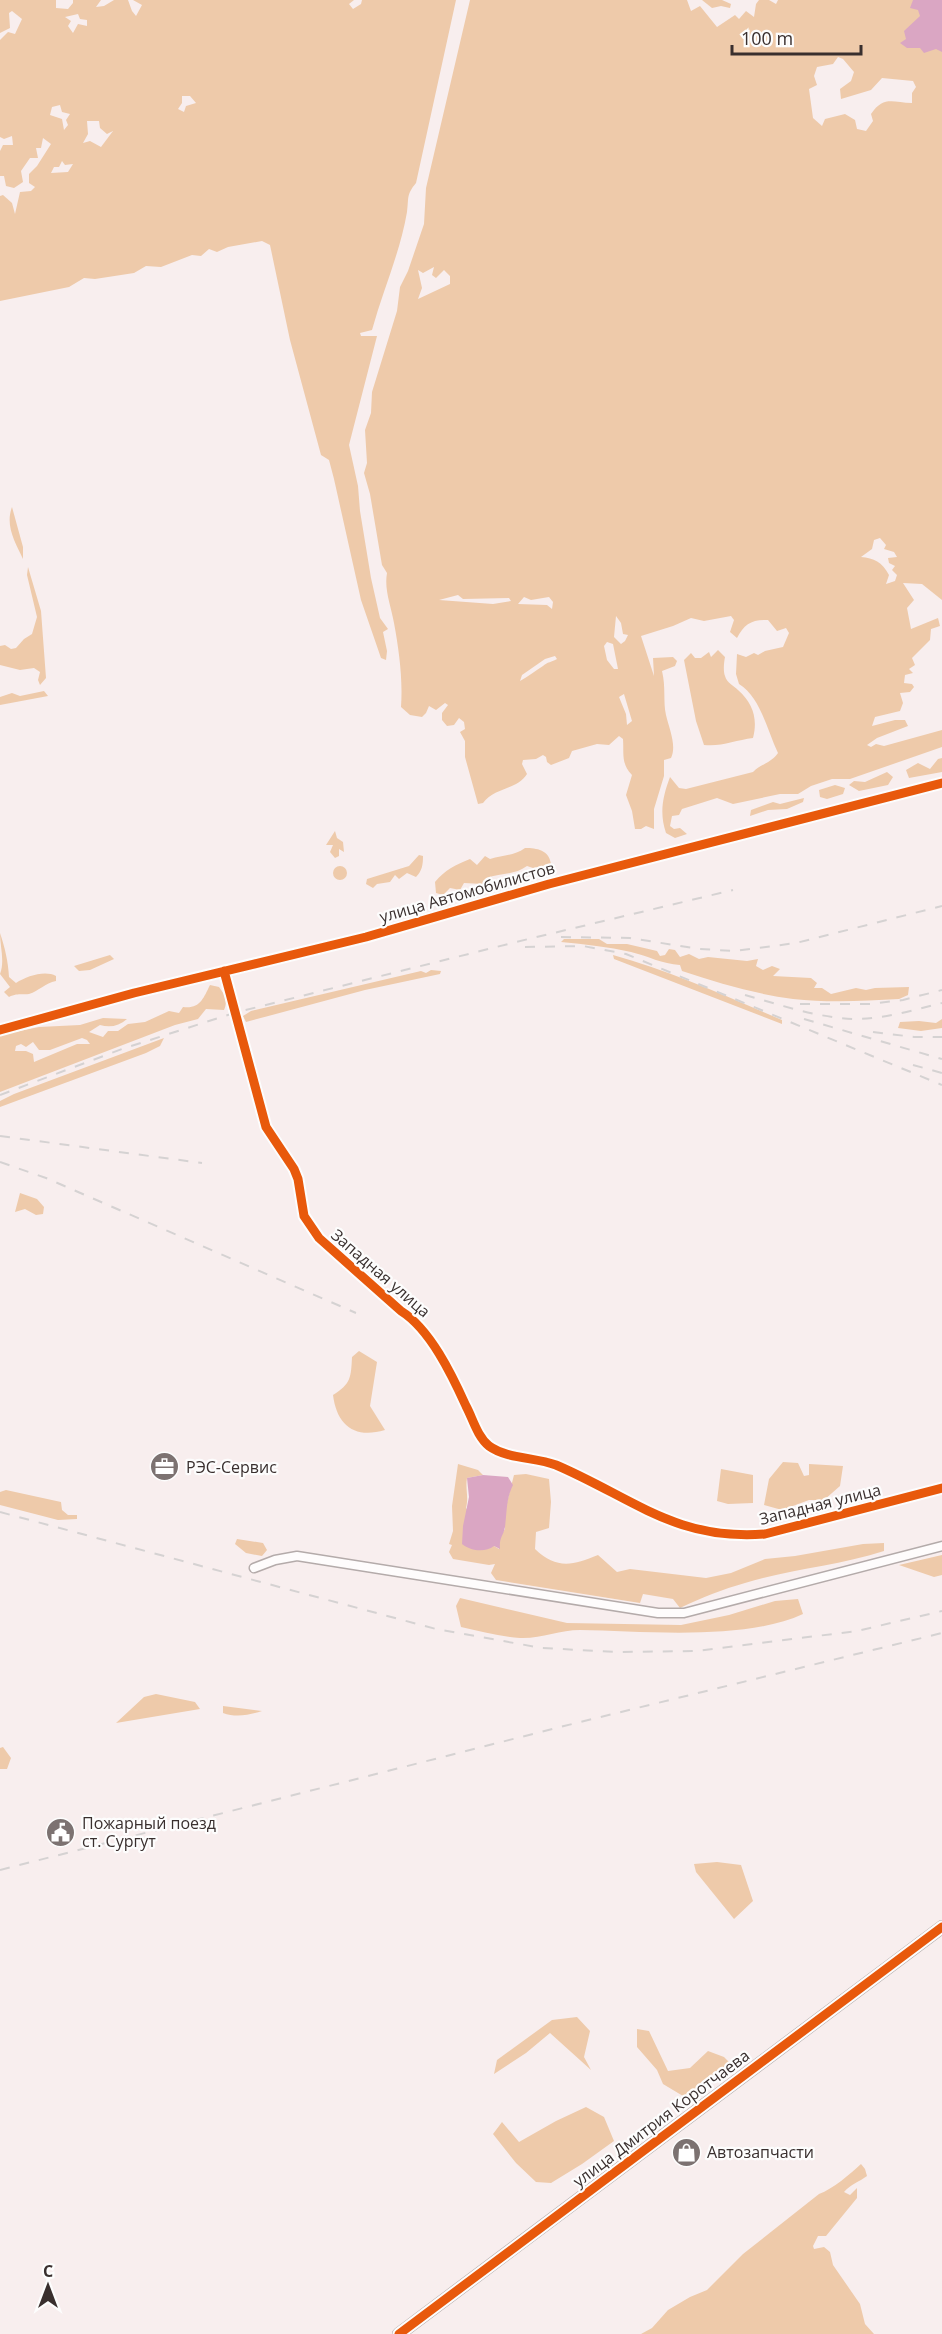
<svg xmlns="http://www.w3.org/2000/svg" width="942" height="2334" viewBox="0 0 942 2334" font-family="'Open Sans',sans-serif">
<rect width="100%" height="100%" fill="#f8eeee"/>
<path fill="#eecaaa" fill-rule="evenodd" d="M0,0H56V8L68,9L73,3V0H101L96,7L104,6L114,0H128L132,11L136,16L142,5L133,0H354L349,4L353,9L361,4L362,0H456L416,183C406,195 409,198 407,212C400,253 383,290 372,330L360,333L361,336H377L349,445L358,486L360,511L371,578L380,618L388,629L383,632L387,651L386,660L381,658L361,600L334,479L329,460L321,455L290,340L270,245L262,241L228,247L217,252L209,249L201,256L192,255L161,267L146,266L134,273L95,279L84,278L69,287L0,301V196L3,195L12,203L15,214L20,192L31,191L35,187L29,183V174L37,166L51,144L43,138L41,148H36L38,158H30L21,171L23,182L14,188L6,186L4,176H0V151L3,145H13L12,136L4,139L0,137V40L8,32L15,34L22,19L12,11L9,13L10,28L0,33ZM78,14L80,19L87,20V26L78,24L73,33L68,26L71,21L65,17ZM182,96H190L196,103L186,106L184,112L178,109L182,103ZM60,105L62,112L70,114L66,120L68,125L64,130L62,119L50,115L52,107ZM87,121H99L100,128L107,134L113,131L101,147L90,141L83,143L88,134ZM62,161L65,165L73,164L68,172L51,173L54,167H59Z
M470,0H687L691,11L700,6L717,27L735,15L739,19L746,11L754,17L756,4L759,0H769L776,4L778,0H942V600L922,584L903,583L914,600L907,608L911,629L938,618L940,626L931,629L930,640L912,658L915,665L909,669L913,673L905,675L904,683L912,684L914,687L910,692L900,693L903,703L900,711L875,717L872,726L895,720H905L908,726L877,738L867,745L871,747L876,744L884,746L942,730V747L850,779H832L811,786L798,794H780L733,804L717,798L682,809L679,815L672,816L670,826L674,829L680,828L687,834L675,838L666,833C659,812 663,796 670,777L679,788L686,789L753,772C761,764 771,763 778,753C767,730 761,698 739,684L736,674L737,654L746,657L754,653L758,655L765,651L783,647L789,633L786,628L777,631L768,620C752,619 744,624 737,638L730,632L734,620L731,616L704,621L691,618L673,626L641,636L654,676L653,658L673,657L677,661L675,666L662,671C666,687 663,702 666,715C669,728 677,746 671,758L664,760V776L654,809V829L646,826L641,829H635L632,811L626,795L632,775C621,764 624,754 623,739L619,736L609,745L597,744L572,751L569,758L551,765L547,762L546,757L543,755L536,759L523,760L522,764L527,774C517,790 495,787 483,803L478,804L465,757V741L460,732L465,729L464,722L459,718L454,725L447,726L442,720V713L448,705L445,703L436,710L429,706L426,713L422,717L410,715L401,707C403,679 399,650 394,623C391,606 384,590 387,573L382,565L370,494L364,473L367,463L365,430L371,413L372,392L397,311L400,287L408,271L424,224L426,188ZM838,57L843,59L854,72L851,81L840,89L841,99L871,90L882,78L913,81L916,87L912,93V103C893,103 884,95 871,114L873,121L866,131L857,129L855,120L845,114L825,119L822,126L813,118L809,89L817,85L814,76L817,67L833,64ZM434,267L432,275L436,278L444,270L450,276V284L418,299L422,288L418,270L423,273ZM880,538L886,545L884,549L894,552L897,557L888,558L889,563L895,566L892,570L897,575L895,581L886,584L889,575C882,562 874,558 861,557L872,549L874,540ZM458,595L463,599L509,598L511,601L493,604L439,600ZM524,597L531,600L549,597L553,602L552,609L547,605L518,604ZM616,616L621,623L623,634L628,635L625,641L621,644L614,637ZM607,642L613,644L618,669H614L607,660L604,646ZM555,656L557,659C552,662 547,662 543,666C535,671 529,676 520,681L522,675L545,659ZM624,694L632,721L627,725L626,714L619,697Z
M702,0H722L731,4L730,8L721,6L712,8Z
M12,507L23,547V559C15,542 5,526 12,507Z
M28,567L41,611L46,678L40,685L38,680L40,672L34,668L20,670L0,665V646L5,645L11,649L16,648L24,639L32,634L37,617L27,575Z
M718,650L725,657C724,662 723,671 725,676C727,683 733,685 738,690C753,703 758,719 753,738C736,740 721,747 704,745L696,721L684,660L691,653L695,658H701L709,652L711,657Z
M44,691L48,696L0,705V697L12,693L20,696Z
M942,758V772L909,778L906,770L918,763L930,769L938,759Z
M887,772L893,777L888,785L859,791L849,785L854,781L865,782Z
M835,785L845,788L843,794L827,799L820,797L819,790Z
M804,798L803,802L787,809L768,810L750,816L751,810L773,802L780,804Z
M335,831L337,838L343,842L344,852L339,849V856L335,858L330,852L333,845H326Z
M525,848C537,848 549,850 551,864L533,868L527,866C515,875 501,873 486,878L483,884L464,883L460,890L450,888L443,895L436,893L435,882C445,870 455,865 470,859L477,865L485,856L490,859C503,855 514,856 525,848Z
M419,855L423,856C423,865 422,871 416,877L407,873L399,879L395,875L390,882L377,884L373,888L366,884L367,879L409,866Z
M333 873a7 7 0 1 1 14 0a7 7 0 1 1-14 0Z
M0,933C5,948 8,961 9,977L16,983C27,976 45,970 56,976V981C45,983 39,991 29,994C21,995 17,993 9,997L4,992L10,987L0,974C5,961 0,947 0,933Z
M564,939H599L607,944H627L657,951L660,956L665,955L669,949L675,950L680,957L689,954L699,959L708,957L747,961L758,959L756,966L763,970L772,966L780,969L773,976L811,978L817,983L814,988H822L831,994L856,988L866,990L875,988L909,987L908,995L899,999C865,1001 828,1003 793,999C755,994 718,983 682,971L680,965C662,964 648,956 631,952C608,947 585,944 561,942Z
M110,955L114,959L90,970L79,971L74,966Z
M613,955C671,971 726,996 782,1020V1024L614,959Z
M431,970L441,971L440,974L365,990L246,1022L243,1016L251,1011L421,971L426,973Z
M210,985L219,987C225,995 228,1001 224,1010L206,1009L198,1019L175,1025L0,1092V1035L39,1027L80,1025L103,1018L127,1019C119,1026 110,1028 100,1025L89,1032L103,1037L108,1031H118L128,1024L145,1022L169,1011L179,1013L183,1007C200,1009 203,999 210,985ZM82,1038L87,1040L90,1044H77L34,1062L33,1054L26,1051H15L16,1046L21,1044L26,1047L33,1042L39,1050H50Z
M942,1019V1028L921,1031L898,1028L900,1022L919,1021L936,1023Z
M164,1038L160,1046L146,1053L0,1107V1101L14,1094Z
M20,1193L37,1199L44,1207L43,1214L36,1215L25,1209L15,1212Z
M359,1351L377,1362L370,1406L385,1430C355,1439 337,1426 333,1395C351,1384 351,1377 352,1357Z
M783,1462L798,1463L804,1476L809,1475V1464L843,1466L840,1486L824,1500H809L782,1510L764,1505L769,1479Z
M458,1464L478,1470L483,1475L467,1478C465,1489 469,1496 466,1508L494,1546L499,1549V1538L505,1529V1510L514,1475L526,1474L549,1479L551,1502L549,1528L536,1532L535,1549C556,1569 572,1566 598,1555L617,1572L630,1569L706,1578L731,1573L765,1559L795,1556L863,1544L884,1543V1551C838,1566 790,1569 745,1583C723,1589 701,1598 680,1608L673,1599L643,1594L640,1603L496,1580L491,1573L495,1564L489,1565L453,1559L449,1552L452,1545L449,1544L453,1531L452,1506Z
M721,1469L753,1475V1503L728,1504L717,1501Z
M6,1490L61,1502L62,1510L68,1515H77V1519L58,1520L0,1505V1492Z
M237,1539L263,1543L267,1550L262,1556L246,1553L235,1544Z
M942,1555V1575L934,1577L899,1565Z
M460,1598L567,1623L681,1625L729,1615L775,1601L798,1599L803,1614C745,1641 644,1631 580,1630C560,1630 540,1639 520,1638C501,1637 480,1631 461,1627L456,1606Z
M156,1694L195,1702L200,1709L116,1723L144,1697Z
M223,1706L262,1711C250,1715 236,1718 223,1713Z
M3,1747L11,1758L7,1769H0V1748Z
M717,1862L741,1865L753,1901L734,1919L696,1872L694,1864Z
M577,2017L590,2031L584,2057L591,2070L550,2033L526,2053L494,2074L497,2060L552,2020Z
M637,2029L649,2031L668,2071L690,2068L708,2051L724,2057L731,2064L688,2099L663,2084L657,2070L637,2047Z
M586,2107L604,2117L614,2141L582,2164L551,2183L536,2182L516,2163L493,2134L502,2122L519,2142L556,2121Z
M861,2164L865,2169L867,2176C859,2182 851,2184 844,2192L850,2195L857,2188V2198L826,2236H818L813,2246L814,2249L824,2247L830,2252L833,2265L860,2304L865,2324L874,2334H641L652,2328L668,2310L690,2297L707,2290L743,2254L819,2194C833,2189 850,2174 861,2164Z"/>
<path fill="#daa6c3" d="M913,0H942V52L936,49L924,53L920,48H907L900,43L906,39L904,31L920,16L918,10L910,8Z
M483,1475L508,1477L513,1485C506,1499 507,1512 505,1527C503,1537 499,1537 500,1549L494,1546C485,1553 471,1551 462,1544L463,1526L469,1497L467,1478Z"/>
<g fill="none" stroke-linecap="round" stroke-linejoin="round">
<defs>
<path id="minor" d="M224,971L266,1127L294,1169L298,1179L304,1216L319,1238L401,1311C430,1329 452,1375 466,1406C473,1419 477,1436 489,1446C507,1459 535,1457 556,1465C633,1498 676,1541 765,1534L942,1488
M0,1030L134,993L366,937L549,884L942,783
M254,1568L275,1560L297,1556L658,1613H684L942,1546"/>
<path id="tertiary" d="M399,2334L942,1927"/>
</defs>
<use href="#minor" stroke="#b4abaa" stroke-width="11"/>
<use href="#tertiary" stroke="#b4abaa" stroke-width="14"/>
<use href="#minor" stroke="#fefcfc" stroke-width="8"/>
<use href="#tertiary" stroke="#fefcfc" stroke-width="10"/>
<path stroke="#d5d2d2" stroke-width="2" stroke-dasharray="10 10" stroke-linecap="butt" d="M561,937L630,938L699,949L735,951L796,943L942,906
M525,947L583,946L626,954L942,1085
M745,995C781,1005 818,1018 855,1019C884,1019 914,1010 942,1003
M800,1004H870L903,1000L942,990
M804,1019L942,1059
M873,1032L914,1037H942
M913,1065L942,1073
M0,1095L122,1049L234,1013L516,942L733,890
M0,1136L202,1163
M0,1162L46,1178L356,1313
M0,1512L436,1629L542,1648L617,1652L696,1651L857,1631L942,1611
M0,1870L564,1726L942,1633"/>
<defs>
<path id="cycleway" d="M224,971L266,1127L294,1169L298,1179L304,1216L319,1238L401,1311C430,1329 452,1375 466,1406C473,1419 477,1436 489,1446C507,1459 535,1457 556,1465C633,1498 676,1541 765,1534L942,1488
M0,1030L134,993L366,937L549,884L942,783
M399,2334L942,1927"/>
</defs>
<use href="#cycleway" stroke="#fdfdfd" stroke-width="13"/>
<use href="#cycleway" stroke="#e8590c" stroke-width="9"/>
</g>
<defs>
<symbol id="office-disc" viewBox="-11 -11 22 22"><circle r="9.5" fill="#7c7271" stroke="#fdfdfd"/><path d="M-6-3h4V-5.5h4V-3h4V5H-6ZM-1-4.5V-3h2v-1.5ZM-6 0V1H6V0Z" fill="#fff"/></symbol>
<symbol id="civic-disc" viewBox="-11 -11 22 22"><circle r="9.5" fill="#7c7271" stroke="#fdfdfd"/><path d="M-.6-6.5H3V-4.5H.6V-3L4-1V1h2V6H-6V1h2V-1L-.6-3ZM-1.2 2.5V6h2.4V2.5Z" fill="#fff"/></symbol>
<symbol id="shop-disc" viewBox="-11 -11 22 22"><circle r="9.5" fill="#7c7271" stroke="#fdfdfd"/><path d="M-5-2.5h2.3a2.7 3.5 0 0 1 5.4 0H5L5.5 6h-11ZM-1.5-2.5h3a1.5 2.3 0 0 0-3 0Z" fill="#fff"/></symbol>
</defs>
<g fill-rule="evenodd">
<use href="#office-disc" x="148" y="1450" width="33" height="33"/>
<use href="#civic-disc" x="44" y="1816" width="33" height="33"/>
<use href="#shop-disc" x="670" y="2136" width="33" height="33"/>
</g>
<g text-anchor="middle" stroke-width="4.5" stroke-linejoin="round" paint-order="stroke">
<g font-size="16" fill="#392f2e" stroke="#fdfdfd">
<text transform="translate(467 892) rotate(-16)" y="6">улица Автомобилистов</text>
<text transform="translate(381 1273) rotate(41)" y="6">Западная улица</text>
<text transform="translate(820 1504) rotate(-14)" y="6">Западная улица</text>
<text transform="translate(661 2118) rotate(-37)" y="6">улица Дмитрия Коротчаева</text>
</g>
<g font-size="16" fill="#392f2e" stroke="#fdfdfd" text-anchor="start">
<text x="186" y="1473">РЭС-Сервис</text>
<text x="82" y="1829">Пожарный поезд<tspan x="82" dy="18">ст. Сургут</tspan></text>
<text x="707" y="2158">Автозапчасти</text>
</g>
</g>
<g transform="translate(48 2286)" stroke="#fdfdfd" stroke-width="4.5" paint-order="stroke">
<path d="M0-4.5L10 22L0 15L-10 22Z" fill="#392f2e"/>
<text y="-9" font-size="16" font-weight="bold" text-anchor="middle" fill="#392f2e">С</text>
</g>
<path d="M732 45v9h129v-9" fill="none" stroke="#392f2e" stroke-width="3"/>
<text x="741" y="45" font-size="18" fill="#392f2e" stroke="#fdfdfd" stroke-width="4.5" paint-order="stroke">100 m</text>
</svg>
